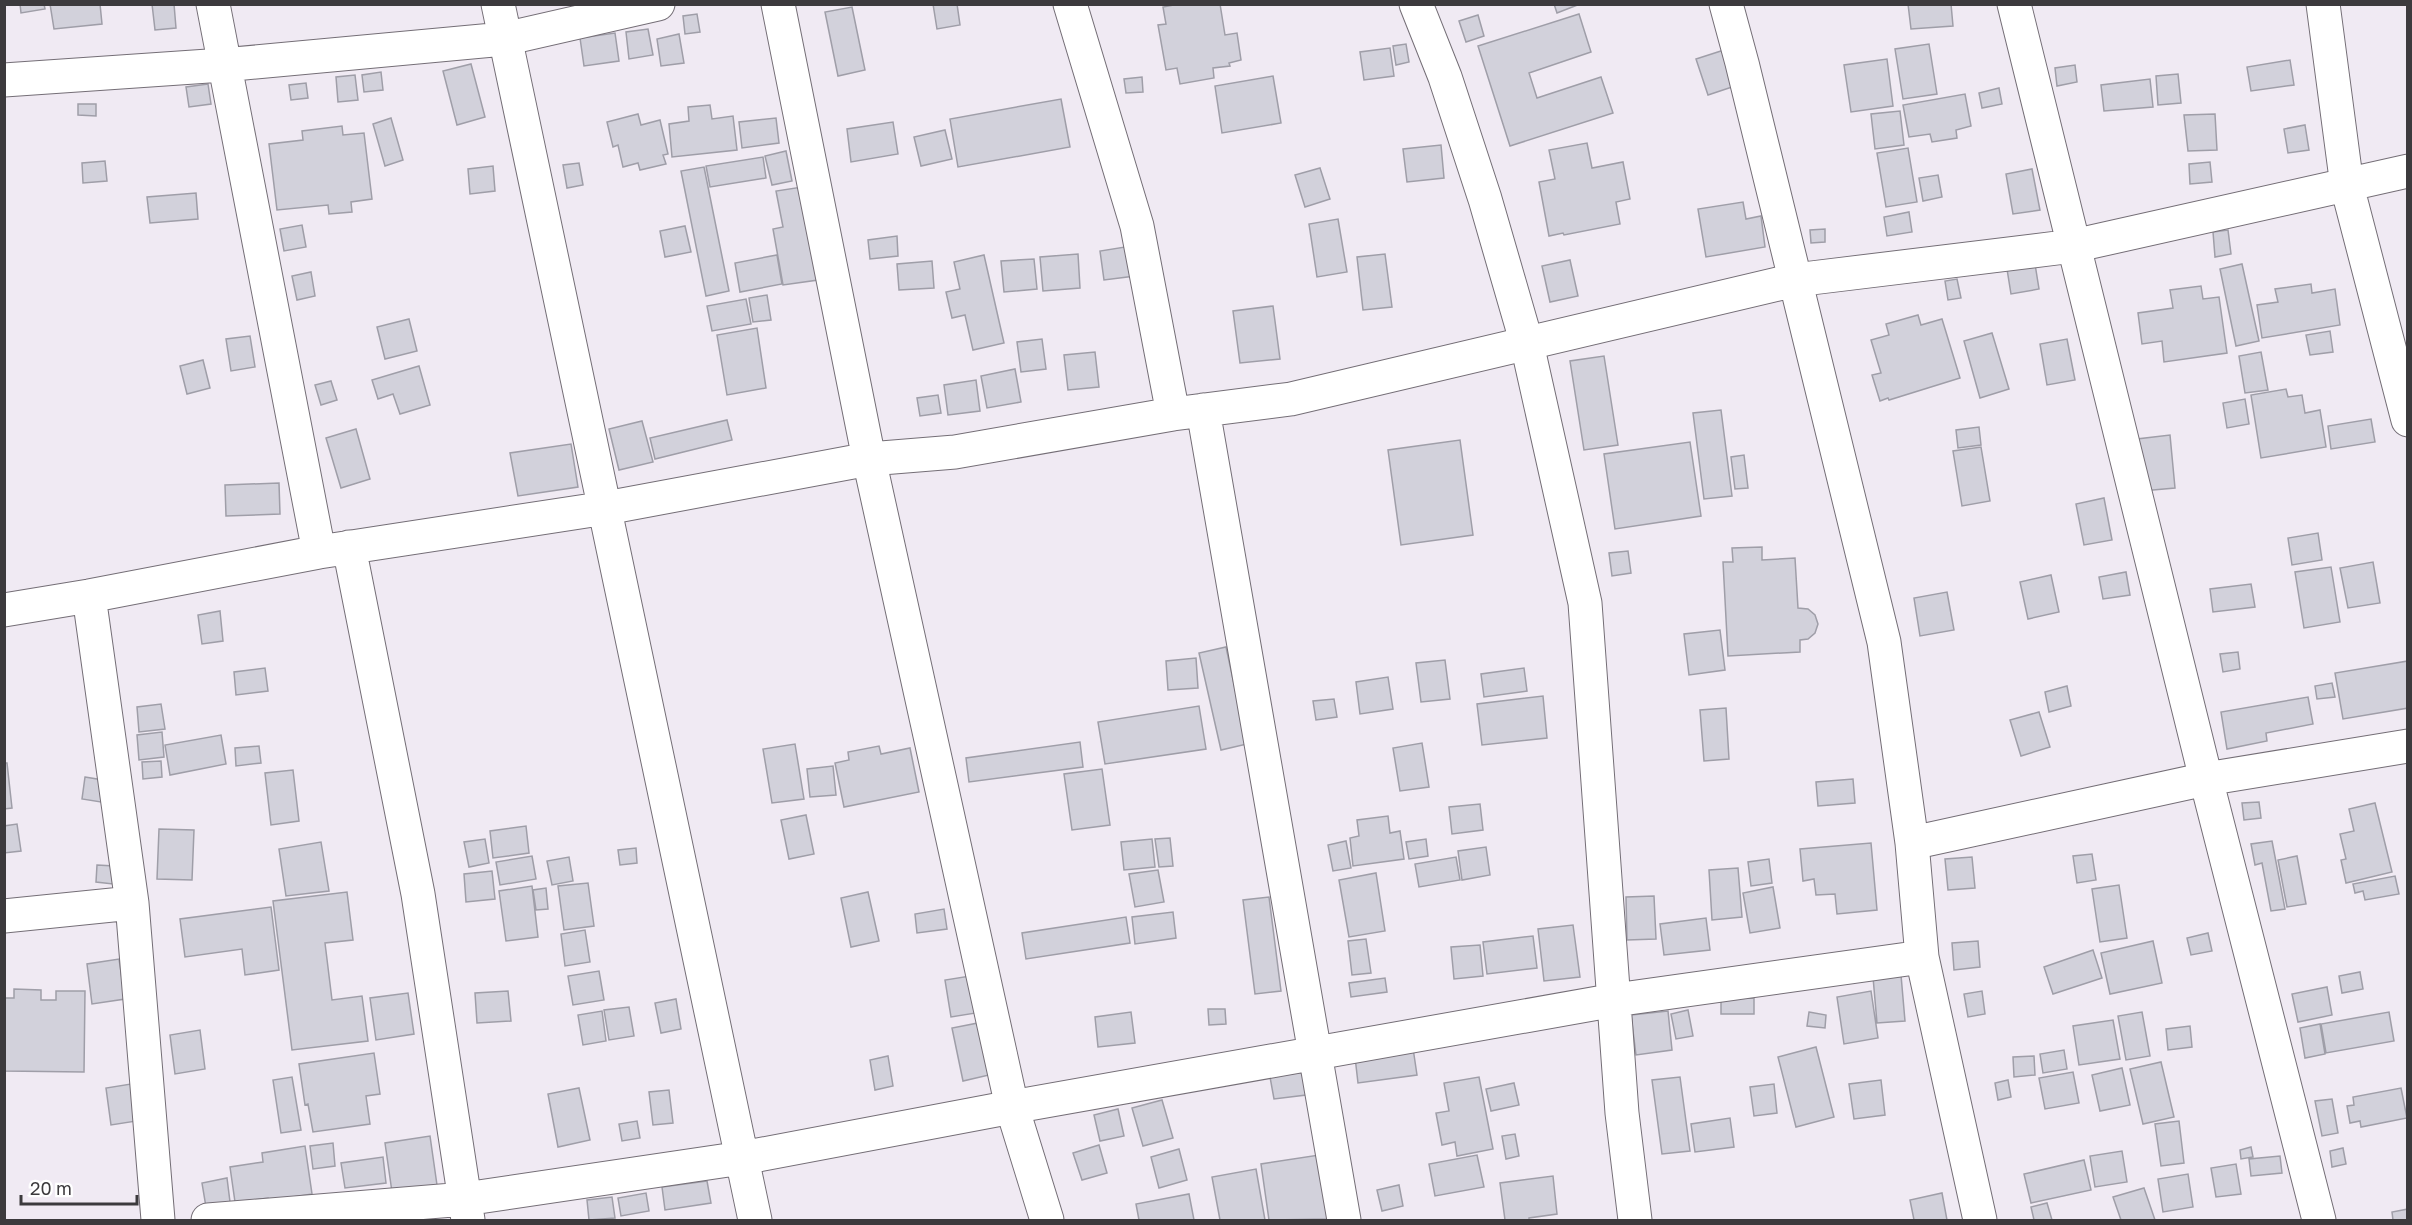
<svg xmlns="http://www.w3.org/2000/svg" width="2412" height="1225" viewBox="0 0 2412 1225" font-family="'Golos Text',sans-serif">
<rect width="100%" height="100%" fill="#f0eaf3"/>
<path fill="#d2d1db" stroke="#9f9ea8" stroke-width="1.5" d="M20,4H44L45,9L21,13Z
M50,4H100L102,24L54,29Z
M152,4H174L176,28L155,30Z
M933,4H957L960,25L937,29Z
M1179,4H1220L1225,35L1237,33L1241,60L1229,63L1230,66L1213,68L1214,78L1180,84L1177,68L1166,70L1158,25L1166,24L1163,7Z
M1554,4H1580L1557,13Z
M1908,4H1951L1953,26L1911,29Z
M852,7L865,70L838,76L825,12Z
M697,14L700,32L685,34L683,16Z
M1579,14L1591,52L1529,73L1537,98L1601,77L1613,113L1510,146L1478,46Z
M1478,15L1484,36L1466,42L1459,21Z
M648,29L653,55L629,59L626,32Z
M615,33L619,61L584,66L580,38Z
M679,34L684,63L661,66L657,39Z
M1406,44L1409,62L1396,65L1393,46Z
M1929,44L1937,94L1903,99L1895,49Z
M1390,48L1394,76L1364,80L1360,52Z
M1724,50L1735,86L1708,95L1696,59Z
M1887,59L1893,106L1851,112L1844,65Z
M2290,60L2294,85L2251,91L2247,67Z
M471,64L485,117L457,125L443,71Z
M2075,65L2077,82L2057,86L2055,68Z
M381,72L383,90L364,92L362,75Z
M2178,74L2181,103L2158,105L2156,76Z
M355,75L358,100L338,102L336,77Z
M1273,76L1281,123L1222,133L1215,86Z
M1142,77L1143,92L1126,93L1124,79Z
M2150,79L2153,107L2104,111L2101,85Z
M306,83L308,98L291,100L289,85Z
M208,84L211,104L189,107L186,87Z
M1999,88L2002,104L1982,108L1979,93Z
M1965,94L1971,126L1956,130L1957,138L1932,142L1930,134L1909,137L1903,105Z
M1061,99L1070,147L958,167L950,119Z
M78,104H96V116L78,115Z
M710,105L712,119L733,116L737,150L672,157L669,124L689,121L688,107Z
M1900,111L1904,145L1875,149L1871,114Z
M638,114L641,125L660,120L668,154L663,155L666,164L640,170L638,163L623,167L618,145L613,147L607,122Z
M2215,114L2217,150L2188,151L2184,115Z
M391,118L403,160L385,166L373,124Z
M776,118L779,143L742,148L739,122Z
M893,122L898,154L851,162L847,129Z
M2305,125L2309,150L2288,153L2284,129Z
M342,126L343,135L364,133L372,199L351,202L352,212L329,214L328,205L277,210L269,144L303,140L302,131Z
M945,130L952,159L921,166L914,137Z
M1587,143L1592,168L1623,162L1630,199L1616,202L1620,224L1564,235L1563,233L1549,236L1539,182L1555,179L1549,150Z
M1441,145L1444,178L1407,182L1403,149Z
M1908,148L1917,202L1886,207L1877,153Z
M786,151L792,181L772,185L765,156Z
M763,157L766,178L710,187L706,166Z
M105,161L107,181L83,183L82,163Z
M2210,162L2212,182L2190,184L2189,164Z
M579,163L583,185L567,188L563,165Z
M493,166L495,191L470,194L468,169Z
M704,167L729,291L706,296L681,171Z
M1320,168L1330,199L1305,207L1295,175Z
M2032,169L2040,210L2013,214L2006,174Z
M1938,175L1942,197L1923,201L1919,178Z
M802,187L818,280L783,285L773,229L783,227L776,191Z
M196,193L198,219L150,223L147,197Z
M1743,202L1746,219L1761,216L1765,247L1706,257L1698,209Z
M1909,212L1912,232L1887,236L1884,217Z
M1338,219L1347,272L1317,277L1309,224Z
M302,225L306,247L284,251L280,229Z
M685,226L691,252L665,257L660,231Z
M1825,229V242L1811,243L1810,230Z
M2228,230L2231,254L2215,257L2213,232Z
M897,236L898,256L870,259L868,240Z
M1131,246L1135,276L1104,280L1100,251Z
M1078,254L1080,288L1043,291L1040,257Z
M1385,254L1392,307L1363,310L1357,257Z
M777,255L782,284L740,292L735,263Z
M984,255L1004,343L973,350L965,315L952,318L946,292L960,289L954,262Z
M1034,259L1037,289L1004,292L1001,261Z
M1570,260L1578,296L1550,302L1542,266Z
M932,261L934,288L899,290L897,264Z
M2035,264L2039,289L2011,294L2007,269Z
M2242,264L2259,341L2236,346L2220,269Z
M311,272L315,296L297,300L292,276Z
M1957,279L1961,298L1948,300L1945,281Z
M2311,284L2312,293L2335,289L2340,325L2262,338L2257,305L2278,302L2275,289Z
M2201,286L2203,299L2219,297L2227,353L2164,362L2162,341L2142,344L2138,313L2173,308L2170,290Z
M767,295L771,320L753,322L749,298Z
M746,299L751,324L712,331L707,306Z
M1273,306L1280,359L1240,363L1233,311Z
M1918,315L1921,325L1942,319L1960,378L1889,400L1888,398L1880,401L1872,375L1881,373L1871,340L1889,335L1886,324Z
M409,319L417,351L385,359L377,327Z
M757,328L766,388L727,395L717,335Z
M2330,331L2333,352L2310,355L2306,335Z
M1992,333L2009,389L1980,398L1964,341Z
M250,336L255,367L231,371L226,339Z
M1042,339L1046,369L1021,372L1017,342Z
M2067,339L2075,380L2047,385L2040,344Z
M1095,352L1099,387L1068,390L1064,355Z
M2261,352L2268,390L2245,393L2239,356Z
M1604,356L1618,445L1584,450L1570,361Z
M203,360L210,388L187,394L180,366Z
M419,366L430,405L400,414L393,394L378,399L372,380Z
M1015,369L1021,402L987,408L981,376Z
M976,380L980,411L948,415L944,385Z
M331,381L337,400L321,405L315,385Z
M2286,389L2288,397L2302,395L2305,413L2320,410L2326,447L2261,458L2251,395Z
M938,395L941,413L920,416L917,398Z
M2245,399L2249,424L2227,428L2223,403Z
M1721,410L1732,496L1704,499L1693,413Z
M2371,419L2375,442L2331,449L2328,426Z
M727,420L732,440L655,459L650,438Z
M642,421L653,462L619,470L609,429Z
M1979,427L1981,445L1958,448L1956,430Z
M356,429L370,479L341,488L326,438Z
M2170,435L2175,488L2142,491L2137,439Z
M1460,440L1473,535L1401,545L1388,450Z
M1690,442L1701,516L1615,529L1604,454Z
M571,444L578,487L518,496L510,453Z
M1981,447L1990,501L1962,506L1953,451Z
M1744,455L1748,488L1735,489L1731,457Z
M279,483L280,514L226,516L225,485Z
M2104,498L2112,540L2084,545L2076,504Z
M2318,533L2322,560L2292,565L2288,538Z
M1762,547V560L1795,558L1798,608L1808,609L1815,615L1818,624L1815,633L1808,639L1800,640V652L1728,656L1723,562H1733L1732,548Z
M1628,551L1631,573L1612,576L1609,553Z
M2373,562L2380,603L2348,608L2340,568Z
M2331,567L2340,622L2304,628L2295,572Z
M2126,572L2130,595L2103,599L2099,577Z
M2051,575L2059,612L2028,619L2020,582Z
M2251,584L2255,607L2213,612L2210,589Z
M1947,592L1954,630L1920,636L1914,598Z
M220,611L223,641L202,644L198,615Z
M1720,630L1725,670L1689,675L1684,634Z
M1226,647L1247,744L1221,750L1199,653Z
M2238,652L2240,669L2223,672L2220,654Z
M1196,658L1198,688L1168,690L1166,661Z
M1445,660L1450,699L1421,702L1416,663Z
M2408,661V708L2343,719L2335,673Z
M265,668L268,691L236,695L234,672Z
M1524,668L1527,691L1484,697L1481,674Z
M1388,677L1393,709L1360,714L1356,682Z
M2332,683L2335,697L2317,699L2315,686Z
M2067,686L2071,706L2049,712L2045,692Z
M1543,696L1547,738L1482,745L1477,704Z
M2308,697L2313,724L2266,733L2267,741L2227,749L2221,712Z
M1334,699L1337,717L1316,720L1313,701Z
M161,704L165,729L139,732L137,707Z
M1199,706L1206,749L1105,764L1098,722Z
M1726,708L1729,759L1704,761L1700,710Z
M2039,712L2050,747L2021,756L2010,720Z
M162,732L164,757L139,760L137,735Z
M221,735L226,764L170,775L165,745Z
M1080,742L1083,767L969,782L966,758Z
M1422,743L1429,787L1400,791L1393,748Z
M795,744L804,799L772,803L763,749Z
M259,746L261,763L236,766L235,748Z
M879,746L881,754L910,748L919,792L844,807L835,763L849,760L848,752Z
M161,761L162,777L143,779L142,762Z
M4,763H7L12,808L4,809Z
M833,766L836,795L810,797L807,769Z
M1102,769L1110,825L1072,830L1064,774Z
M293,770L299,821L271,825L265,773Z
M85,777L109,781L107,803L82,799Z
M1853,779L1855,803L1818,806L1816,782Z
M2259,802L2261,818L2244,820L2242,803Z
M2375,803L2392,872L2346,883L2341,860L2346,859L2340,834L2354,831L2349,809Z
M1480,804L1483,830L1452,834L1449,807Z
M806,815L814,854L789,859L781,820Z
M1388,816L1390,833L1400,831L1404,859L1353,866L1350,838L1359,836L1357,820Z
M17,824L21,851L4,853V826Z
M526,826L529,853L493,858L490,831Z
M159,829L194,830L192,880L157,879Z
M1170,838L1173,866L1159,867L1155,839Z
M485,839L489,863L469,867L464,842Z
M1152,839L1155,867L1124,870L1121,842Z
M1426,839L1428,856L1409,859L1406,842Z
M1346,841L1351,868L1333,871L1328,845Z
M2272,841L2285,909L2271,911L2262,863L2255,865L2251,844Z
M321,842L329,891L286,896L279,849Z
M1871,843L1877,910L1837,914L1835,894L1816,895L1814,879L1803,881L1800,849Z
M1486,847L1490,875L1462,880L1458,851Z
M636,848L637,863L620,865L618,850Z
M2092,854L2096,880L2077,883L2073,856Z
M532,856L536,879L500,885L496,862Z
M2297,856L2306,904L2287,907L2278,860Z
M569,857L573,881L552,885L547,861Z
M1456,857L1460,880L1419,887L1415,864Z
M1972,857L1975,888L1948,890L1945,859Z
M1769,859L1772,883L1751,886L1748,862Z
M97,865L114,866L113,884L96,882Z
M1738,868L1742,917L1712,920L1709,870Z
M1158,870L1164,902L1135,907L1129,874Z
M492,871L495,899L466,902L464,874Z
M1376,873L1385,931L1349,937L1339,880Z
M2395,876L2399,894L2365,900L2363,891L2355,893L2353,884Z
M588,883L594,926L564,930L558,886Z
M2119,885L2127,938L2100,942L2092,889Z
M532,886L538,937L506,941L499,891Z
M1773,887L1780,928L1750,933L1743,893Z
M546,888L548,909L536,910L533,890Z
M347,892L353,940L325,943L332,1000L362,996L368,1041L292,1050L273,901Z
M868,892L879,941L851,947L841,898Z
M1654,896L1656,939L1627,940L1626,897Z
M1269,897L1281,991L1255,994L1243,900Z
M271,907L279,970L245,975L242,949L185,957L180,919Z
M944,909L947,929L917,933L915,914Z
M1173,912L1176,938L1135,944L1132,917Z
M1126,917L1130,943L1026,959L1022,933Z
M1706,918L1710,950L1664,955L1660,924Z
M1573,925L1580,977L1544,981L1538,929Z
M585,930L590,962L565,966L561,934Z
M2208,933L2212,951L2191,955L2187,938Z
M1533,936L1537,968L1487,974L1483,942Z
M1366,939L1371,973L1352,975L1348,941Z
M1978,941L1980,967L1954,970L1952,943Z
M2153,941L2162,983L2110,994L2101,953Z
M1480,945L1483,976L1454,979L1451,947Z
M2093,950L2102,978L2053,994L2044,967Z
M119,959L125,999L92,1004L87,964Z
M599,971L604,1000L573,1005L568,976Z
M2360,972L2363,989L2342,993L2339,976Z
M1901,975L1905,1021L1877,1023L1873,977Z
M970,976L976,1013L951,1017L945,980Z
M1385,978L1387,992L1351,997L1349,983Z
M2327,987L2332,1015L2298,1022L2292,994Z
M14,989L41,990V1000H56V991H85L84,1072L4,1071V998H14Z
M508,991L511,1021L477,1023L475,993Z
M1871,991L1878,1038L1844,1044L1837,997Z
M1982,991L1985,1014L1968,1017L1964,994Z
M408,993L414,1034L376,1040L370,998Z
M1754,998V1014H1721V999Z
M676,999L681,1029L661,1033L655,1003Z
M629,1007L634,1036L609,1040L604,1010Z
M1208,1009H1225L1226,1024L1209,1025Z
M1688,1010L1693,1036L1676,1039L1671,1014Z
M602,1011L606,1041L583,1045L578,1015Z
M1668,1011L1672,1050L1636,1055L1631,1015Z
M1131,1012L1135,1043L1098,1047L1095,1017Z
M1809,1012L1826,1015L1825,1028L1807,1026Z
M2142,1012L2150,1056L2126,1060L2118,1016Z
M2389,1012L2394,1041L2326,1053L2321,1024Z
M2113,1020L2120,1059L2079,1065L2073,1026Z
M978,1023L989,1075L963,1081L952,1028Z
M2320,1024L2325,1054L2305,1058L2300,1028Z
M2190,1026L2192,1047L2168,1050L2166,1029Z
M200,1030L205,1069L175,1074L170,1035Z
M1816,1047L1834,1117L1796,1127L1778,1057Z
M1413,1048L1417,1075L1358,1083L1355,1057Z
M2064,1050L2067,1069L2043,1073L2040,1054Z
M374,1053L380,1094L366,1096L370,1124L313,1132L308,1104L305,1105L299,1064Z
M888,1056L893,1086L875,1090L870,1060Z
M2034,1056L2035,1075L2014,1077L2013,1057Z
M2161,1062L2174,1117L2143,1124L2130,1069Z
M2122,1068L2130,1105L2100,1111L2092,1075Z
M1303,1072L1306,1095L1274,1099L1270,1077Z
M2073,1072L2079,1103L2045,1109L2039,1078Z
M292,1077L301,1130L281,1133L273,1080Z
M1479,1077L1493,1149L1457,1156L1455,1142L1442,1145L1436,1113L1449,1111L1444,1083Z
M1680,1077L1690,1151L1662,1154L1652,1080Z
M1881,1080L1885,1115L1854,1119L1849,1084Z
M2008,1080L2011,1097L1998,1100L1995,1083Z
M137,1083L143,1120L111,1125L106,1088Z
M1514,1083L1519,1105L1491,1111L1486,1089Z
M1774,1084L1777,1113L1754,1116L1750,1087Z
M579,1088L590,1140L558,1147L548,1094Z
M2401,1088L2407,1118L2361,1127L2360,1121L2350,1123L2347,1106L2354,1105L2353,1097Z
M669,1090L673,1123L653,1125L649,1092Z
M2332,1099L2338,1133L2322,1136L2315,1101Z
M1162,1100L1173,1138L1143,1146L1132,1108Z
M1118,1109L1124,1136L1100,1141L1094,1115Z
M1730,1118L1734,1147L1695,1152L1691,1124Z
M637,1121L640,1138L622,1141L619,1124Z
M2179,1121L2184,1163L2161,1166L2155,1124Z
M1515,1134L1519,1156L1506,1159L1502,1136Z
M430,1136L437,1185L392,1192L385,1143Z
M333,1143L335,1166L313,1169L310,1146Z
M1099,1145L1107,1173L1082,1180L1073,1153Z
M305,1146L312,1194L268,1201V1198L235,1202L230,1167L263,1162L262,1153Z
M2251,1147L2253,1157L2241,1159L2240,1150Z
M2343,1148L2346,1164L2332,1167L2330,1151Z
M1179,1149L1187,1180L1159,1188L1151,1157Z
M2122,1151L2127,1182L2095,1187L2090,1156Z
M1319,1155L1329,1219L1269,1220L1261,1164Z
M1477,1155L1484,1187L1435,1196L1429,1164Z
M2280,1156L2282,1173L2251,1176L2249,1159Z
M383,1157L386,1183L345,1188L341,1163Z
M2084,1160L2091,1190L2031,1203L2024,1174Z
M2236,1164L2241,1194L2216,1197L2211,1168Z
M1256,1169L1265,1220H1220L1212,1177Z
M2188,1174L2193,1207L2163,1212L2158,1179Z
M1553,1176L1557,1214L1529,1218V1220H1505L1500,1183Z
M227,1178L230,1202L206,1207L202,1183Z
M707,1181L711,1203L665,1210L662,1187Z
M1399,1185L1403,1206L1382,1211L1377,1190Z
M2144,1188L2155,1220H2121L2113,1197Z
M646,1193L649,1211L621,1216L618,1198Z
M1942,1193L1947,1220H1914L1910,1200Z
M1189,1194L1194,1220H1139L1136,1204Z
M612,1197L615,1218L589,1220L587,1200Z
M2047,1203L2052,1220H2034L2031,1207Z
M2408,1209V1220H2393L2392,1212Z"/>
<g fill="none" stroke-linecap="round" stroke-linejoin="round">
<defs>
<path id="minor" d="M213,4L319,552
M498,4L755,1220
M778,4L869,459L1012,1107L1047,1220
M1070,4L1137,226L1173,414
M1416,4L1445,77L1485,199L1527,344L1585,603L1622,1113L1635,1220
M1726,4L1742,63L1884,642L1912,843L1922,957
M2014,4L2206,779L2319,1220
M2323,4L2347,186L2408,420
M4,80L223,65L504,39L658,4
M1203,410L1344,1220
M349,547L418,894L468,1220
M89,596L132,903L158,1220
M4,610L89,596L319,552L606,508L869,459L955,452L1173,414L1291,399L1795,280L2073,246L2408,171
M1912,843L2206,779L2408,746
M4,916L132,903
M208,1220L465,1199L742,1158L1012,1107L1615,1000L1922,957L1980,1220"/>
</defs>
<use href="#minor" stroke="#746e76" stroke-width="35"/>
<use href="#minor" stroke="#fff" stroke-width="33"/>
</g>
<rect width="2412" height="1225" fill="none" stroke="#3c3a3d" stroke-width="12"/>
<path d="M21 1195v9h116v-9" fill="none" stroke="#3c3a3d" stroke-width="3"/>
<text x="30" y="1195" font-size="18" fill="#3c3a3d" stroke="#ffffff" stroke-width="4.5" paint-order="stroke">20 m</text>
</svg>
